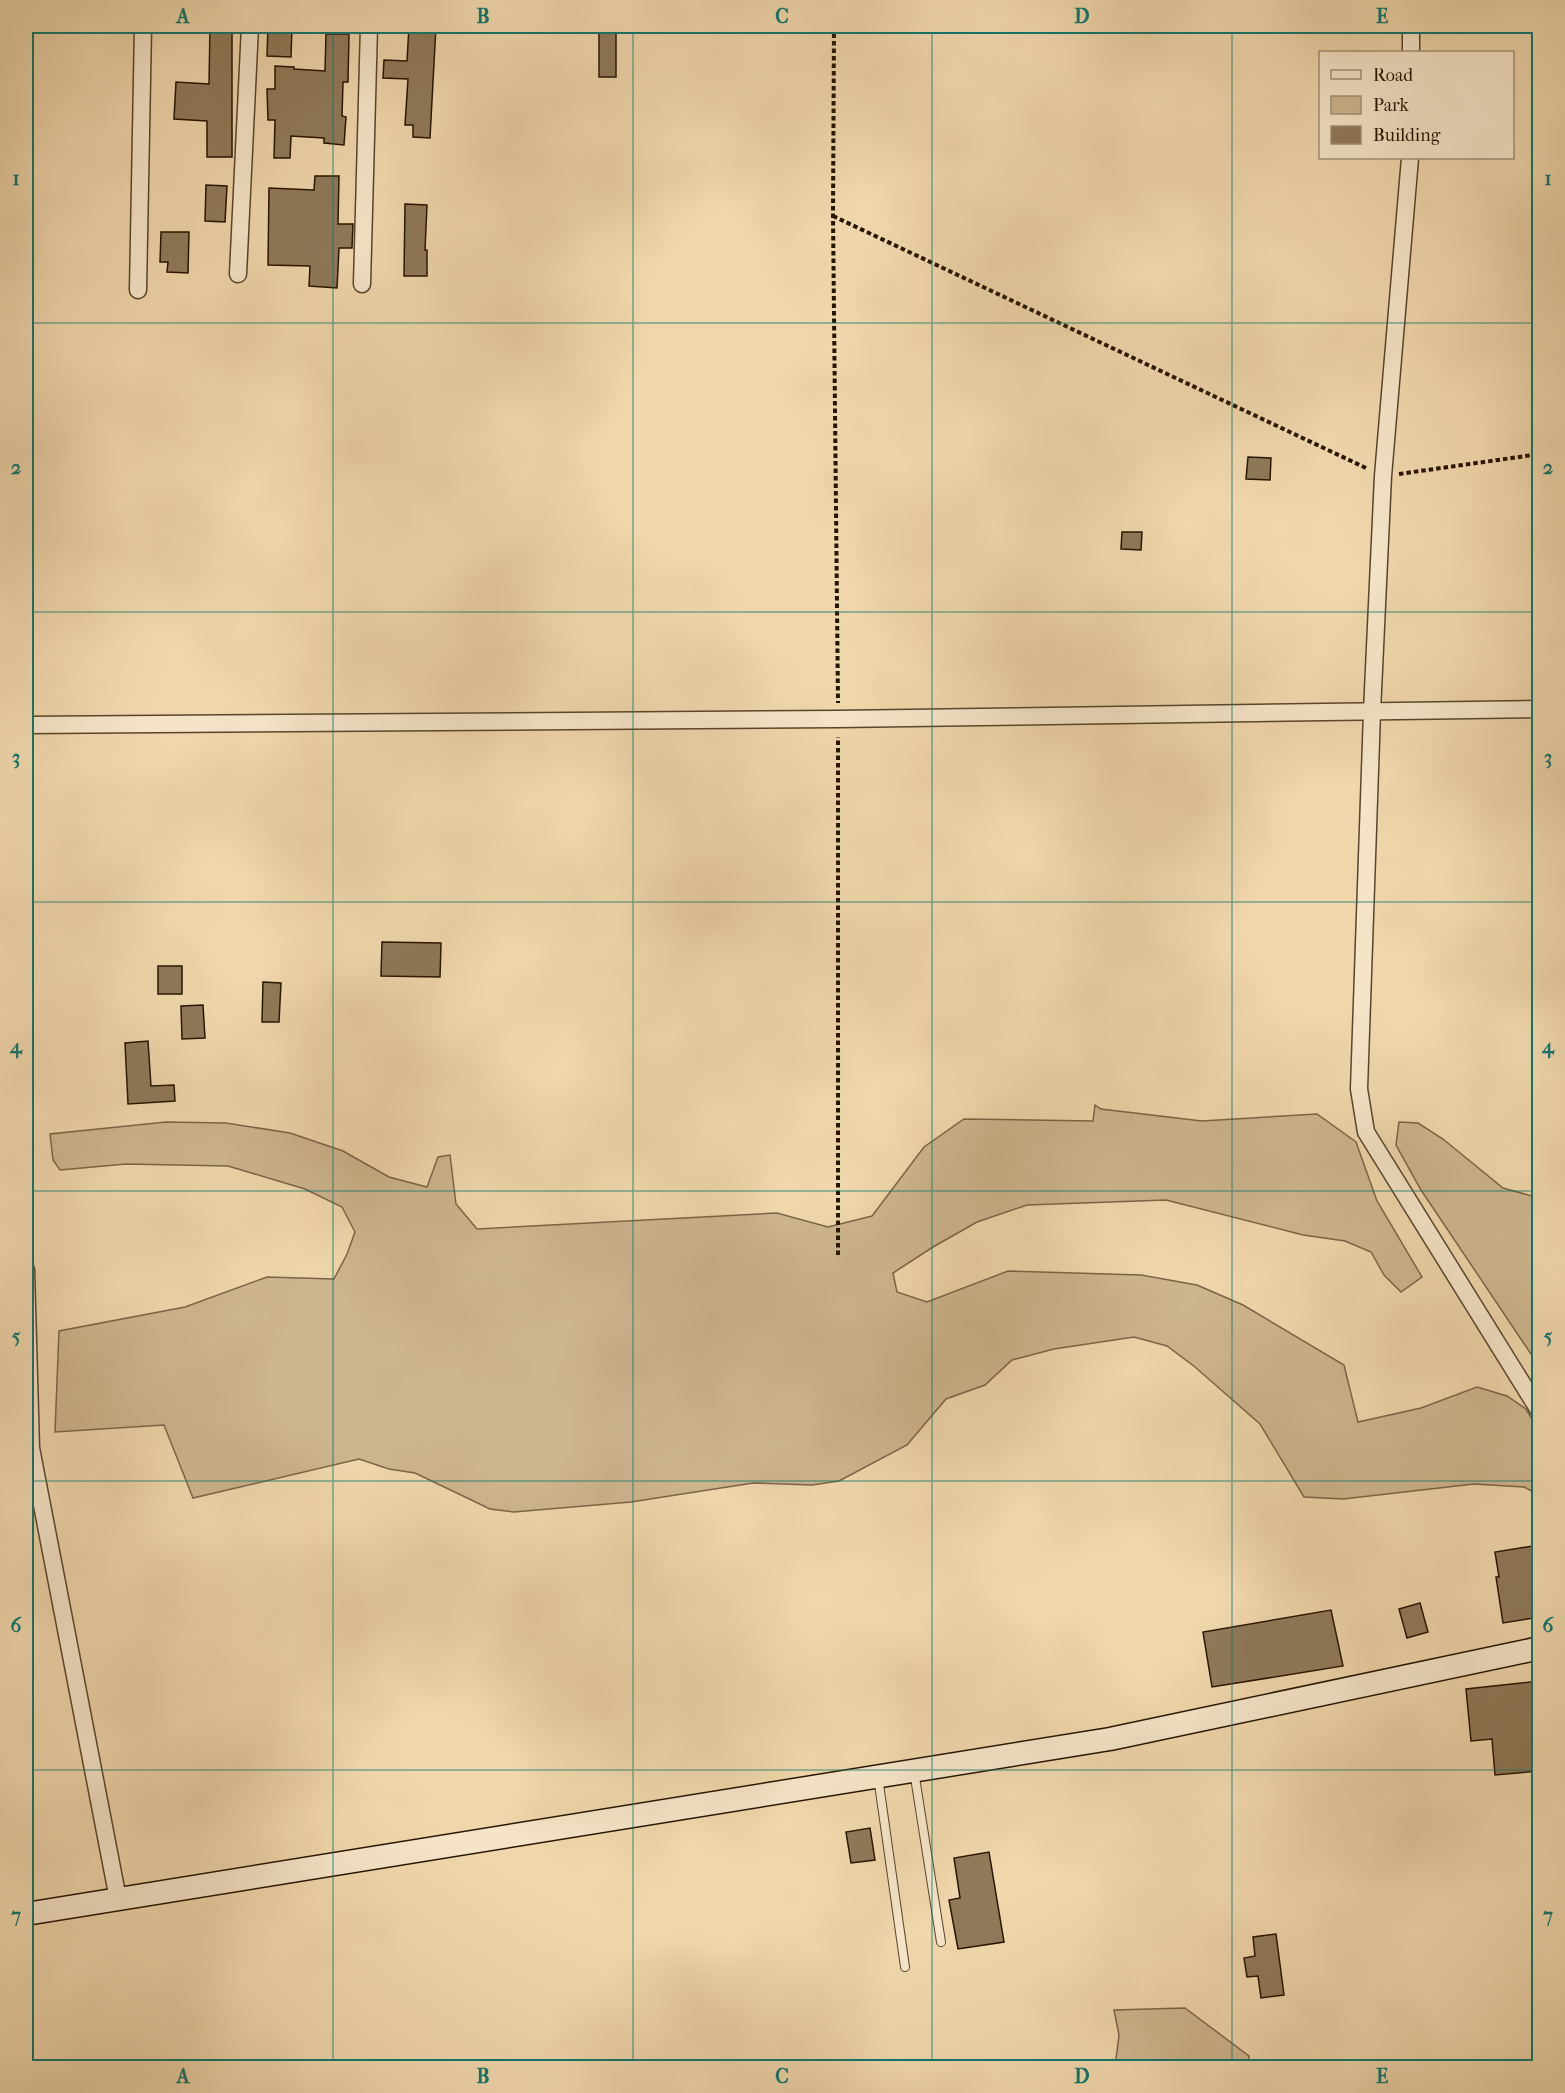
<svg xmlns="http://www.w3.org/2000/svg" width="1565" height="2093" viewBox="0 0 1565 2093" font-family="'IM FELL French Canon',serif">
<rect width="100%" height="100%" fill="#efd6ab"/>
<filter id="stains"><feTurbulence type="fractalNoise" baseFrequency=".00333" numOctaves="4"/><feColorMatrix values="0 0 0 0 .2 0 0 0 0 .09 0 0 0 0 .02 0 0 0 .5 -.17"/></filter>
<radialGradient id="worn" r=".72"><stop offset=".6" stop-color="#630" stop-opacity="0"/><stop offset="1" stop-color="#630" stop-opacity=".3"/></radialGradient>
<path fill="#cdb58e" stroke="#7a6547" stroke-width="1.5" d="M1095,1105L1101,1109L1202,1121L1317,1114L1356,1142L1377,1201L1422,1277L1401,1292L1384,1275L1371,1252L1345,1241L1303,1235L1166,1200L1027,1205L977,1222L933,1247L893,1273L897,1292L927,1302L1008,1271L1141,1275L1197,1285L1243,1305L1344,1365L1358,1422L1421,1408L1477,1387L1507,1396L1526,1409L1539,1431V1495L1524,1487L1474,1484L1343,1499L1304,1497L1260,1424L1195,1367L1167,1346L1134,1337L1054,1349L1012,1360L985,1385L946,1399L907,1445L839,1481L812,1485L753,1483L631,1502L514,1512L490,1509L415,1473L389,1469L359,1459L193,1498L164,1425L55,1432L59,1331L185,1307L267,1277L334,1279L347,1254L355,1232L342,1207L305,1189L228,1166L126,1164L60,1170L53,1160L50,1134L166,1122L226,1123L290,1133L343,1151L389,1177L427,1187L438,1157L450,1155L456,1204L477,1229L777,1213L828,1227L872,1216L924,1147L964,1119L1093,1121Z
M1399,1122L1418,1123L1443,1139L1503,1188L1539,1198V1366L1421,1190L1396,1145Z
M1185,2008L1249,2056V2067H1115L1119,2035L1114,2010Z"/>
<path fill="#8f7959" stroke="#261500" stroke-width="1.5" d="M210,26H232V157H207V121L174,119L176,82L209,84Z
M268,26H292L291,57L267,56Z
M409,26H436L430,138L413,137V125H405L408,79L383,78L384,60L407,61Z
M599,26H616V77H599Z
M326,34H349L348,82H343L342,116L346,117L344,145L324,143V138L291,136L290,158H274L275,120H268L267,89H275V66L294,67V69L325,71Z
M315,176H339L338,224H353L352,248H339L337,288L309,286L310,266L268,265L269,188L314,190Z
M206,185L227,186L225,222L205,221Z
M405,204L427,205L425,250H427V276H404Z
M161,232H189L188,273L167,272L168,262H160Z
M1248,457L1271,458L1270,480L1246,479Z
M1122,532H1142L1141,550L1121,549Z
M382,942L441,943L440,977L381,976Z
M158,966H182V994H158Z
M263,982L281,983L279,1022H262Z
M203,1005L205,1038L182,1039L181,1006Z
M148,1041L151,1086L174,1085L175,1101L128,1104L125,1043Z
M1539,1545V1617L1503,1623L1496,1577H1499L1495,1552Z
M1420,1603L1428,1632L1407,1638L1399,1609Z
M1331,1610L1343,1666L1212,1687L1203,1632Z
M1539,1681V1771L1495,1775L1492,1739L1471,1741L1466,1689Z
M870,1828L875,1860L851,1863L846,1832Z
M989,1852L1004,1942L958,1949L949,1900L960,1898L954,1858Z
M1276,1934L1284,1995L1261,1998L1258,1976L1247,1977L1244,1958L1255,1956L1253,1937Z"/>
<g fill="none" stroke-linecap="round" stroke-linejoin="round">
<defs>
<path id="lane" d="M914,1771L941,1942
M878,1777L905,1967"/>
<path id="street" d="M1411,26V52
M1410,158L1383,476L1372,712L1359,1089L1366,1132L1540,1412
M238,274L250,26
M362,284L369,26
M138,290L143,26
M26,725L838,719L1540,709
M26,1270L31,1448L118,1899"/>
<path id="secondary" d="M26,1914L1110,1739L1540,1648"/>
</defs>
<use href="#lane" stroke="#58452b" stroke-width="10"/>
<use href="#street" stroke="#58452b" stroke-width="19"/>
<use href="#secondary" stroke="#261500" stroke-width="25"/>
<path stroke="#261500" stroke-width="4" stroke-dasharray="4.5 3" stroke-linecap="butt" d="M834,26L833,216L838,703
M833,216L1366,468
M1399,474L1540,454
M838,1255V737"/>
<use href="#lane" stroke="#f5e4c8" stroke-width="8"/>
<use href="#street" stroke="#f5e4c8" stroke-width="16"/>
<use href="#secondary" stroke="#f5e4c8" stroke-width="22"/>
</g>
<path fill="none" stroke="#0f766e" stroke-width="1.5" stroke-opacity="0.55" d="M333,26V2068M633,26V2068M932,26V2068M1232,26V2068M26,323H1540M26,612H1540M26,902H1540M26,1191H1540M26,1481H1540M26,1770H1540"/>
<rect width="1565" height="2093" fill="none" stroke="#efd6ab" stroke-width="66"/>
<rect x="1319" y="51" width="195" height="108" fill="#f5e4c8" stroke="#a29178" stroke-width="1.5"/>
<rect x="1331" y="70" width="30" height="9" fill="#f5e4c8" stroke="#a29178" stroke-width="1.5"/>
<text x="1373" y="81" font-size="18" fill="#261500">Road</text>
<rect x="1331" y="96" width="30" height="18" fill="#cdb58e" stroke="#a29178" stroke-width="1.5"/>
<text x="1373" y="111" font-size="18" fill="#261500">Park</text>
<rect x="1331" y="126" width="30" height="18" fill="#8f7959" stroke="#a29178" stroke-width="1.5"/>
<text x="1373" y="141" font-size="18" fill="#261500">Building</text>
<rect x="33" y="33" width="1499" height="2027" fill="none" stroke="#0f766e" stroke-width="2"/>
<g font-size="20" text-anchor="middle" font-weight="bold" fill="#0f766e">
<text x="183" y="23">A</text>
<text x="483" y="23">B</text>
<text x="782" y="23">C</text>
<text x="1082" y="23">D</text>
<text x="1382" y="23">E</text>
<text x="16" y="185">1</text>
<text x="1548" y="185">1</text>
<text x="16" y="474">2</text>
<text x="1548" y="474">2</text>
<text x="16" y="764">3</text>
<text x="1548" y="764">3</text>
<text x="16" y="1053">4</text>
<text x="1548" y="1053">4</text>
<text x="16" y="1343">5</text>
<text x="1548" y="1343">5</text>
<text x="16" y="1632">6</text>
<text x="1548" y="1632">6</text>
<text x="16" y="1922">7</text>
<text x="1548" y="1922">7</text>
<text x="183" y="2083">A</text>
<text x="483" y="2083">B</text>
<text x="782" y="2083">C</text>
<text x="1082" y="2083">D</text>
<text x="1382" y="2083">E</text>
</g>
<rect width="100%" height="100%" filter="url(#stains)"/>
<rect width="100%" height="100%" fill="url(#worn)"/>
</svg>
